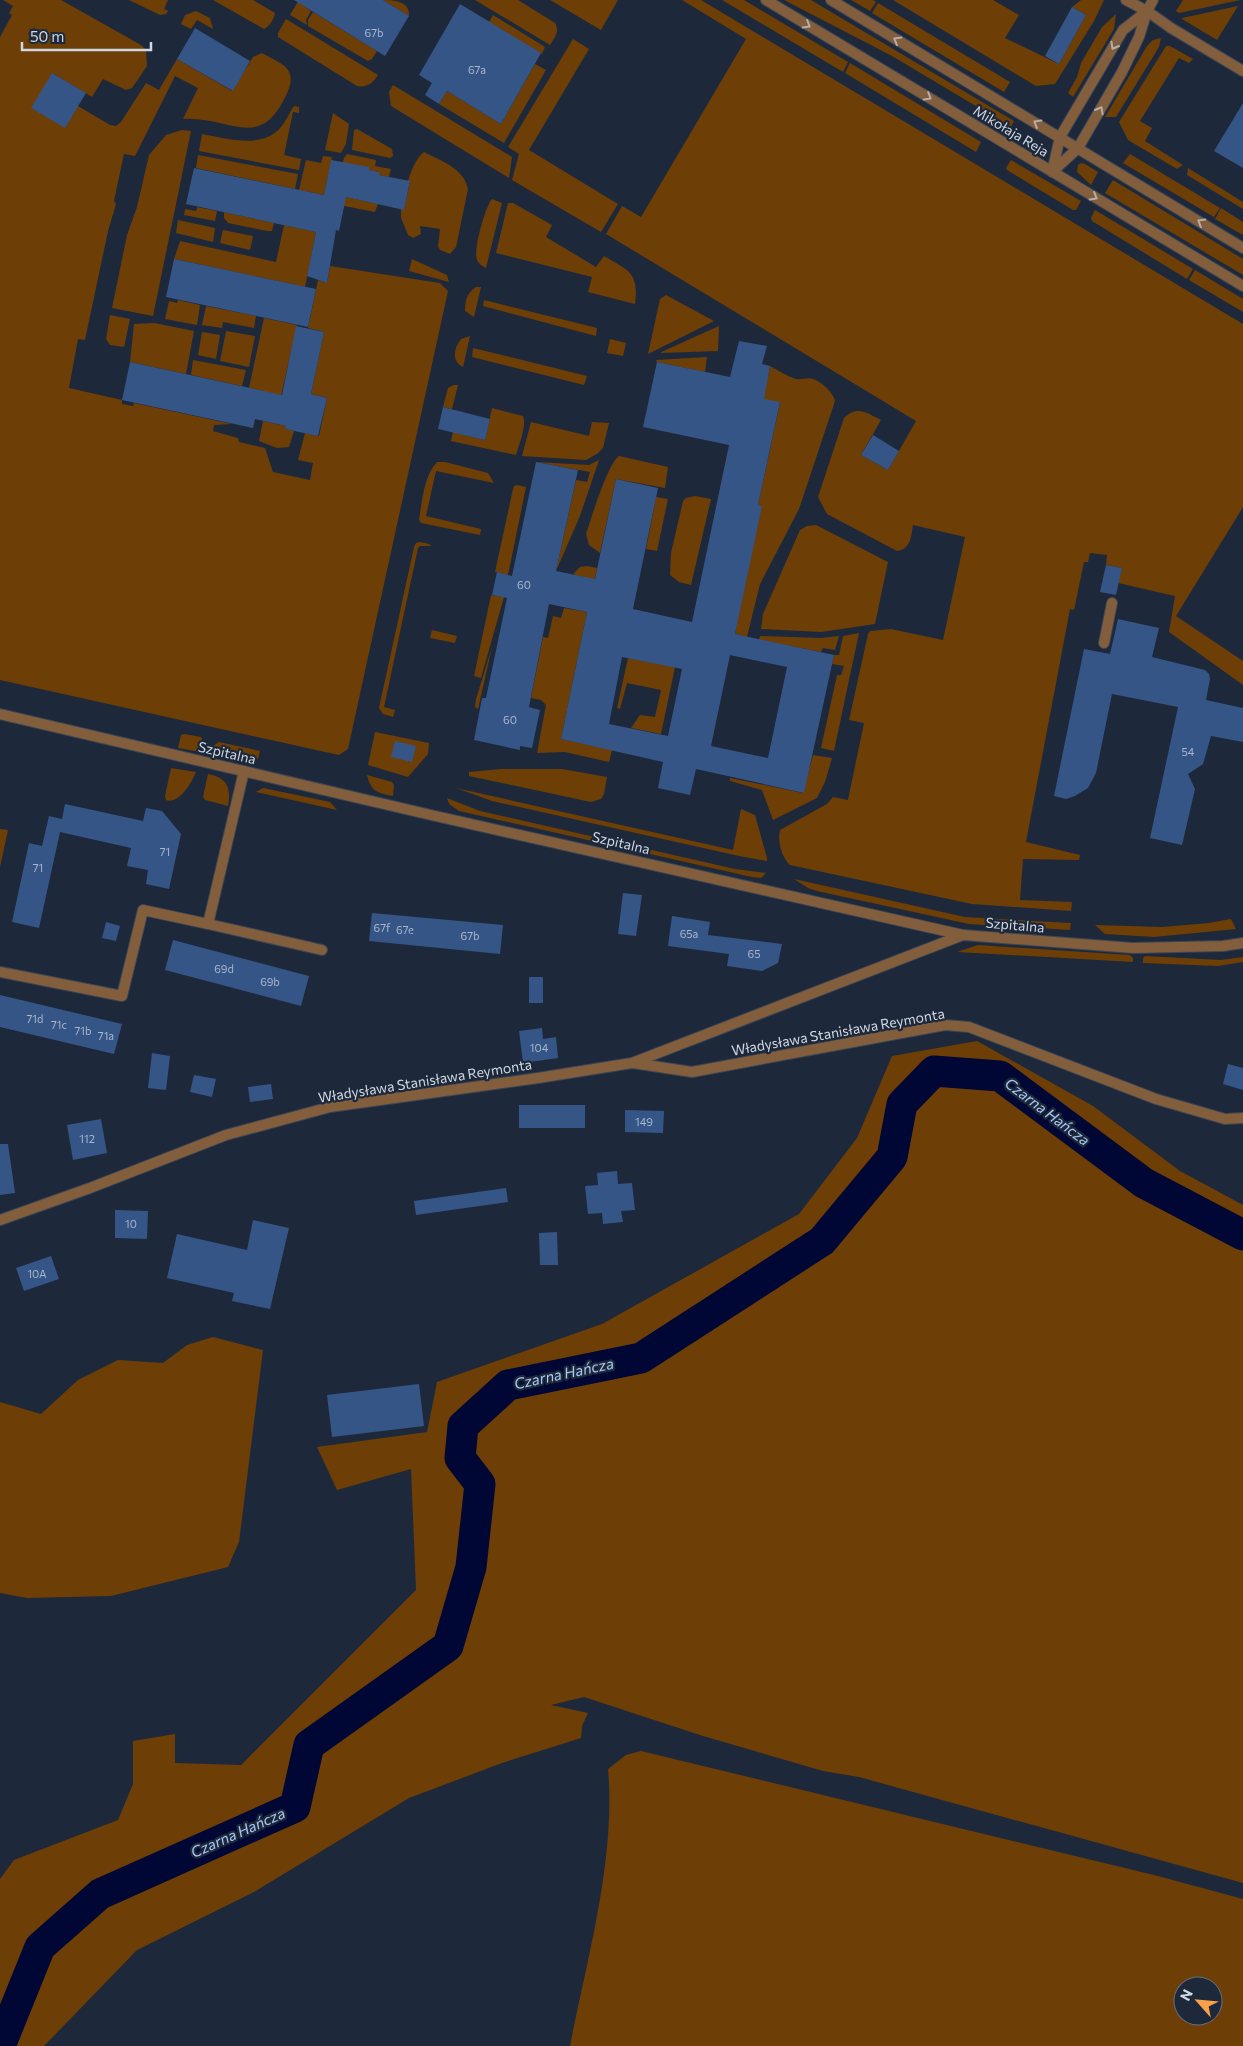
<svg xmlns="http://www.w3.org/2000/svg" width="1243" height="2046" viewBox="0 0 1243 2046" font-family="Commissioner,sans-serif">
<rect width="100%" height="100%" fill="#1d293a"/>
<path fill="#6d3e06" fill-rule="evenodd" d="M3,0H61L141,45L146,50L147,66L132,88L126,90L103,79L92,97L52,73L78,106L110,125L116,126L121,122L146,83L159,90L177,59L232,91L253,57L262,53C279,63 298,67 288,91C261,154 231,116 183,119L198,88L175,76L135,156L124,154L114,201L116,204L108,231L85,340L78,339L69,388L122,400V404L133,406L134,403L232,424L214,425L213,431L238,438L239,442L265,448L273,472L310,480L313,463L298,460L305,433L319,436L327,398L311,394L324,332L308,328L318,280L327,283L330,266L440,283L448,291L348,749L339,755L0,680V37L12,15L9,13L13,6Z
M129,0H168L164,9L168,11L166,14L160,15Z
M213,0H253L275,13C274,19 269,27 264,29Z
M299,0H307L304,6L311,11L306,20L307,25L290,15Z
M383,0C394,0 410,1 409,16Z
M475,0H518L555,23C560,32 555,37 550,45Z
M550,0H618L601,30Z
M682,0H701L1243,324V507L1176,616L1243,661V685L1169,632L1175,596L1118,583L1122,568L1106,565L1107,555L1090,553L1088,562H1084L1074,610L1070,609L1026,842L1080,855L1079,860L1023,859L1020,900L1072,902L1071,911L972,904L790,865C782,858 777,841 780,830L827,804L833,797L848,800L864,723L849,720L868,634L870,631L891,629L943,640L965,537L913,525C911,537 911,549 897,551L827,514L818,497L844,418C858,405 866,413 881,420L861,455L888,470L916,421L606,234L622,206L641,217L746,39Z
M722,0H744L848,62L843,72Z
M784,0H811L1014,121L1011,127L892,56Z
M851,0H873L876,2L870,11Z
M893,0H993L1019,15L1005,38L1059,64L1086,15L1072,7L1081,0H1104L1094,21L1055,84L1036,86Z
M1183,0H1240L1179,13L1176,11Z
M878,3L1010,82L1004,92L872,13Z
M1238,6L1217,40L1182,19V18Z
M196,11L210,18L213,29L197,20L191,29L181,24L185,15Z
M313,12L377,51L372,59L368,61L308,26V20Z
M1116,14L1114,29L1073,97L1068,93L1077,77L1081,63L1102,27Z
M493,15L542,45L545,47L542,54L489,22Z
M286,19L378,75C373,83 367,88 357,86L278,37V33Z
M1161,38L1159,47L1116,117H1105L1147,46L1153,40Z
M573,39L589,49L529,150L618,204L601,232L512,180L519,154L508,147Z
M1166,46H1170L1193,59L1189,63L1179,58L1140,121L1152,128L1145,141L1183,165L1177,169L1128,140L1119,122Z
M850,63L981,142L976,152L845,73Z
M535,64L546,70L504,143L439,104L447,91L501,124Z
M393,85L512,157L509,178L391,106L389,92Z
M294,106L299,107V113L293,112L284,155L301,159L299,170L199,151L202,134C226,138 262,150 281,127C286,121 289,113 294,106Z
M333,113L349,124L346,144L341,153L325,150Z
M357,129L392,149L393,156L390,158L352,150L354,130Z
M182,130L191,131L153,316L112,308L127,235L137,207L149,155L166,135Z
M424,152C441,161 464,168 468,189L456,247L450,254L440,250L438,246L440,229L420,226L421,234L413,238L408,235L401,218V209H404L410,182L408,181C411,171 416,158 424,152Z
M347,154L376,160L375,166L391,169L389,177L379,175V172L342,165L344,158Z
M1130,154L1220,208L1214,217L1123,163Z
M198,155L298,174L295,189L196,168Z
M323,156L332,157L324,195L299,190L306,160L321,163Z
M1011,160L1081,201L1076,210H1073L1007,170L1006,168Z
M1081,163L1085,164L1098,172L1091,185L1077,172L1078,165Z
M1188,168L1243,202V209L1187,175Z
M1113,180L1243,259V275L1105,193Z
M337,195L378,204L375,212L344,206Z
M492,199L502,203L486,268C482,266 479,264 477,260C473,251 485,207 492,199Z
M508,203H513L552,225L546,237L596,267L604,256C629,271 639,272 635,304L588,292L592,277L496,253Z
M197,207L217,211L215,221L184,215L185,209L196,211Z
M1221,208L1243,222V235L1215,219Z
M1095,210L1193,269L1187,279L1092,221L1091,218Z
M224,212L274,223L272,231H267L228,223L224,218Z
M178,220L215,228L213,242L176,233Z
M284,225L316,232L305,287L174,259L180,241L276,262Z
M223,230L253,236L250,250L220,243Z
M412,259L447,275L449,282L409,271Z
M1195,270L1243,299V312L1189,280Z
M476,287H481L474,317L465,311C465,300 467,293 476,287Z
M666,295L714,321L648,354L660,299Z
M178,300L200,305L197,325L165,319L169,301L177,303Z
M484,300L597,328L596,336L483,306Z
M206,306L256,316L254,328L223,322L222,328L202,325Z
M110,315L130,319L124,347L110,345L106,339Z
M264,318L297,325L281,396L249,388Z
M154,323L194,331L186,374L130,362L134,324Z
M719,326L718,351L659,353Z
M226,331L255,336L249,367L220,361Z
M202,332L220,335L216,359L198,355Z
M470,336L463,367C451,361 454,348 461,339Z
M610,339L626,343L623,356L607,353Z
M473,348L587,376L584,385L472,357Z
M707,357L705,372L657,362L656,360Z
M193,360L246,370L242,386L191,375Z
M770,366C779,371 787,376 796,379C801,380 808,377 813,379C822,382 833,392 835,401L799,509L760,584L747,637L735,634L758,505L780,403L761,399L753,374L768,377Z
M454,385H458L452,409L443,407L448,388Z
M492,408L523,416C527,426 519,444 516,455L451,441L453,432L485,440Z
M263,421L286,426V429L294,431L289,447L277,448L259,441Z
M531,422L589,436L592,422L609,423L603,448L597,454L586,460L522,456Z
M619,456L668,467L665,488L616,479L600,553L589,545L586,534C591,519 608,463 619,456Z
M599,460L580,516L556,571L576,480L587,482L590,472L536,462L589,465Z
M437,462H445L488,473L494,483L436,471L426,516L481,529L480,535L421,523L419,520C422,502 424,475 437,462Z
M517,485L526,487L508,575L495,572L513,489L514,486Z
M695,496L711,499L691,585L679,582L670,575L671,553L683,501L686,498Z
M656,497L668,499L657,551L646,549Z
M816,525L888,562L875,624L821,632L761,629L763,614L800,530L807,526Z
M420,542L429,544L431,546H420L418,548L384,707L395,710L393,717L383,714L379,708L414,547L416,543Z
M587,566L597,568L590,603L576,575L573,574L580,567Z
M491,595L504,597L481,678L474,676Z
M564,608L587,612L561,739L612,750L609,762L565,752L537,753L546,705L541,700L531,698L543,637L548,638L553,616L561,618Z
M432,630L457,636L455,643L430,638Z
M859,633L834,751L821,748L837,675H841L844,666L832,664L834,655H839L843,636Z
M760,636L821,638L839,636L835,650L823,648L821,652L759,640Z
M492,647L478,709L475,707L476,699Z
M628,658L675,667L661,734L631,728L640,715L655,717L661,690L627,683L620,709L617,708Z
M375,732L429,743L428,754L408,777L368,765Z
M184,734L201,737L203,741L201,752L178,748L181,735Z
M219,742L260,751L258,759H227L211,756L213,746Z
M813,755L832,758L825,782L817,798L773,820L762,790L730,781V778L803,793Z
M171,768L196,772C192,782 179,805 166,800L165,796Z
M501,769H562L607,777L604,794L601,799L591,802L469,776V772Z
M208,774C228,778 231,788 228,806L205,800L203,797Z
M367,775L392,782L394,785L393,796C378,793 371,792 367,775Z
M263,788L330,802L337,810L256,792Z
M456,788L733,850L741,809L755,815L767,858V861L739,856L492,801Z
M447,798L480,811L735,869L766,873L761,878L752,877L459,811L449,804Z
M0,829L8,830L0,867Z
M794,879L965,917L1071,923L1070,930L969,924L817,891L808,888Z
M1231,919L1236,929L1154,937L1105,934L1095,925L1162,927L1209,923Z
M978,945L1130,955L1133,958V962L957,952Z
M1145,956L1221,960L1243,957V962L1218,966L1143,963V958Z
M977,1041L1093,1106L1180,1171L1243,1205V1883L859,1777L823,1771L703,1736L584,1697L551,1705L588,1713L582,1726L581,1738L502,1763L409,1798L254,1892L137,1950L44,2046H0V1879L14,1860L118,1820L133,1784V1741L175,1734V1763L241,1765L416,1590L411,1469L337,1490L317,1447L427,1432L437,1382L602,1324L799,1214L857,1138L892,1056Z
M213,1337L263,1350L239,1542L228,1567L111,1596L27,1598L0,1593V1402L41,1414L78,1380L118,1360L163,1363L187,1345Z
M641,1751L1154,1875L1243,1899V2046H570C587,1958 616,1859 608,1769L626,1755ZM1183,1986H1213V2016H1183Z"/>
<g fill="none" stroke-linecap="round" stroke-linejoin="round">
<path stroke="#000734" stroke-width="31" d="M0,2046L40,1947L100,1894L295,1807L309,1745L448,1646L471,1567L480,1484L460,1458L463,1426L508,1385L641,1358L822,1241L892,1157L902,1104L934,1071L1000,1076L1144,1183L1243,1235"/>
</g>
<path fill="#355587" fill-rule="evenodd" d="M294,0H383L409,16L385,56Z
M460,4L541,53L501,124L447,91L439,104L425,95L432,83L419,75Z
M1072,7L1086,15L1059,64L1045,56Z
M195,28L250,61L233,91L177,59Z
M52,73L86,93L65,128L31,108Z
M1243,103V168L1214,151Z
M331,160L369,167V170L379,172V175L410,181L404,210L346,197L339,231L336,230L327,283L307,276L316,232L186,204L194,168L324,195Z
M174,259L316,289L308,327L166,297Z
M296,326L324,332L311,394L327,398L318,436L285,429L286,426L255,419L253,428L122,400L130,362L282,395Z
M739,341L767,346L762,364L770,366L764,399L780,402L758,505L762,506L735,634L834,655L804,793L696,769L690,795L658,788L663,762L561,739L587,612L549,604L529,707L540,710L532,748L520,746V750L474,740L482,698H486L507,598L492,595L497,572L512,576L536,462L578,470L556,571L595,579L616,479L658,488L633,609L692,622L729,445L643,427L657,362L730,377ZM730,655L787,667L768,758L711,746ZM622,657L682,669L668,736L609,724Z
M443,407L490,419L485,440L438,429Z
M873,435L899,451L888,470L861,455Z
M1106,565L1122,568L1116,595L1100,592Z
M1118,619L1159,628L1152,657L1205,670L1209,674L1210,679L1206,700L1243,708V742L1211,736L1203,764L1188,774L1195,789L1182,845L1150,838L1178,707L1112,694L1096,773L1088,788L1075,796L1066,799L1054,796L1084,649L1110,654Z
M395,741L416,746L412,762L391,757Z
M65,804L143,821L146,808L162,811L181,834L169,889L146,884L148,870L127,866L131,848L60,832L39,928L12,922L29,843L42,846L49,816L62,819Z
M623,893L642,895L636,936L618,934Z
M372,913L503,925L500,954L369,941Z
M672,916L710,922L708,935L782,944L778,963L762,971L727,966L729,954L668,946Z
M106,922L120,926L116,941L102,938Z
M173,940L309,976L301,1006L165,970Z
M529,977H543V1003H529Z
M0,995L122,1024L114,1054L0,1027Z
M542,1028L543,1039L556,1037L558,1058L523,1063L519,1031Z
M152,1053L170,1056L166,1090L148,1088Z
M1228,1064L1243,1068V1090L1223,1084Z
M194,1075L216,1079L212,1097L190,1092Z
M271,1084L273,1099L250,1102L248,1087Z
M519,1105H585V1128H519Z
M625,1110L664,1111L663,1133L625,1132Z
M101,1119L107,1153L73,1160L67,1125Z
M0,1144H8L15,1193L0,1195Z
M617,1171L618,1184L632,1183L635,1210L621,1211L623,1222L603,1224L602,1213L588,1214L585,1186L598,1185L597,1173Z
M506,1188L508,1202L416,1215L414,1201Z
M115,1210L148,1211L147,1239L115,1238Z
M253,1220L289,1228L270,1309L232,1301L234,1293L167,1278L177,1234L247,1250Z
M557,1232L558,1265H540L539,1233Z
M51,1256L59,1279L24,1291L16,1268Z
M419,1384L424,1426L332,1437L327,1395Z"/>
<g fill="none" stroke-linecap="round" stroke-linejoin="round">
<defs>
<path id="minor" d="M1126,0L1147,11L1171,28L1243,71
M1104,643L1112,603
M208,924L322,950
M0,972L122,996L143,910L208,924L244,771
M633,1063L692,1072L945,1025L969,1027L1156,1099L1225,1119L1243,1118
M0,1220L90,1188L226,1135L330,1107L538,1078L632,1063L963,935"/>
<path id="tertiary" d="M766,0L1243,286
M831,0L1243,248
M1052,172L1078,148L1122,72L1139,37L1147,11L1153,0
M1052,172L1060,137L1123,30L1147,11
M0,714L431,815L963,935L1133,948L1223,946L1243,943"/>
</defs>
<use href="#minor" stroke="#3a4555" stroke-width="12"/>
<use href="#tertiary" stroke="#3a4555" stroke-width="12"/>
<use href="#minor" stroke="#835e3c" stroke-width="10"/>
<use href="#tertiary" stroke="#835e3c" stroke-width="10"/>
</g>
<defs><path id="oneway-chevron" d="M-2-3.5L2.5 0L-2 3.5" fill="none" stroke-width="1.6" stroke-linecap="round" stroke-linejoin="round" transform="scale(1.25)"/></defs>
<g stroke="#b5ada9">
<use href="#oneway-chevron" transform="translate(807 25) rotate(31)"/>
<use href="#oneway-chevron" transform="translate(897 40) rotate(-149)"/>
<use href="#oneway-chevron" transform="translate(1114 46) rotate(120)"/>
<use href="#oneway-chevron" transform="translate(928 97) rotate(31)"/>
<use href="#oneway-chevron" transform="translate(1100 110) rotate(-60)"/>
<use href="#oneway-chevron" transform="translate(1037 123) rotate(-149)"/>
<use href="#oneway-chevron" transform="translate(1094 197) rotate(31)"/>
<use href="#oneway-chevron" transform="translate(1201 222) rotate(-149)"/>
</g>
<g text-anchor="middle" stroke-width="4.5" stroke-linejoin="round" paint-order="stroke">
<g font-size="11" fill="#a9b6cc">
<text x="374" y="37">67b</text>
<text x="477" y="74">67a</text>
<text x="524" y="589">60</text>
<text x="510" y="724">60</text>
<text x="1188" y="756">54</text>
<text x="165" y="856">71</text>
<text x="38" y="872">71</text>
<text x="382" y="932">67f</text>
<text x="405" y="934">67e</text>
<text x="689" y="938">65a</text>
<text x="470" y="940">67b</text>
<text x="754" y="958">65</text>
<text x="224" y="973">69d</text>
<text x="270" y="986">69b</text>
<text x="35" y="1023">71d</text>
<text x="59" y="1029">71c</text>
<text x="83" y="1035">71b</text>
<text x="106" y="1040">71a</text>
<text x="539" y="1052">104</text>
<text x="644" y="1126">149</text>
<text x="87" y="1143">112</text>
<text x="131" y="1228">10</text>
<text x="37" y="1278">10A</text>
</g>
<g font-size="14" fill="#d0d7e3" stroke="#1d293a">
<text transform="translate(1011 131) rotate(31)" y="5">Mikołaja Reja</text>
<text transform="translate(227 753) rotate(13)" y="5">Szpitalna</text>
<text transform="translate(621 843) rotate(13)" y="5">Szpitalna</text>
<text transform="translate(1015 925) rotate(5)" y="5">Szpitalna</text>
<text transform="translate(838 1032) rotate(-10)" y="5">Władysława Stanisława Reymonta</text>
<text transform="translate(425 1081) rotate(-9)" y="5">Władysława Stanisława Reymonta</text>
</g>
<g font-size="15" font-style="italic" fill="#aac8f6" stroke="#1d293a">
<text transform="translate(1047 1112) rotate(37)" y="5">Czarna Hańcza</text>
<text transform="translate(564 1374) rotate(-12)" y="5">Czarna Hańcza</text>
<text transform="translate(238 1833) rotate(-24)" y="5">Czarna Hańcza</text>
</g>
</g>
<g transform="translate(1198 2001) rotate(297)"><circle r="24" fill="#1d293a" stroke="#656f7e"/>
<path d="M0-4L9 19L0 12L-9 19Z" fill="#f8a14a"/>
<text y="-8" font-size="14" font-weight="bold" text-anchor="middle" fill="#d0d7e3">N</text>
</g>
<path d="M22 42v8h129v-8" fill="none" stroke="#d0d7e3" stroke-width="2.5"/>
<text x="30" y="42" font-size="15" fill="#d0d7e3" stroke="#1d293a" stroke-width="4" paint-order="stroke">50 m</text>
</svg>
